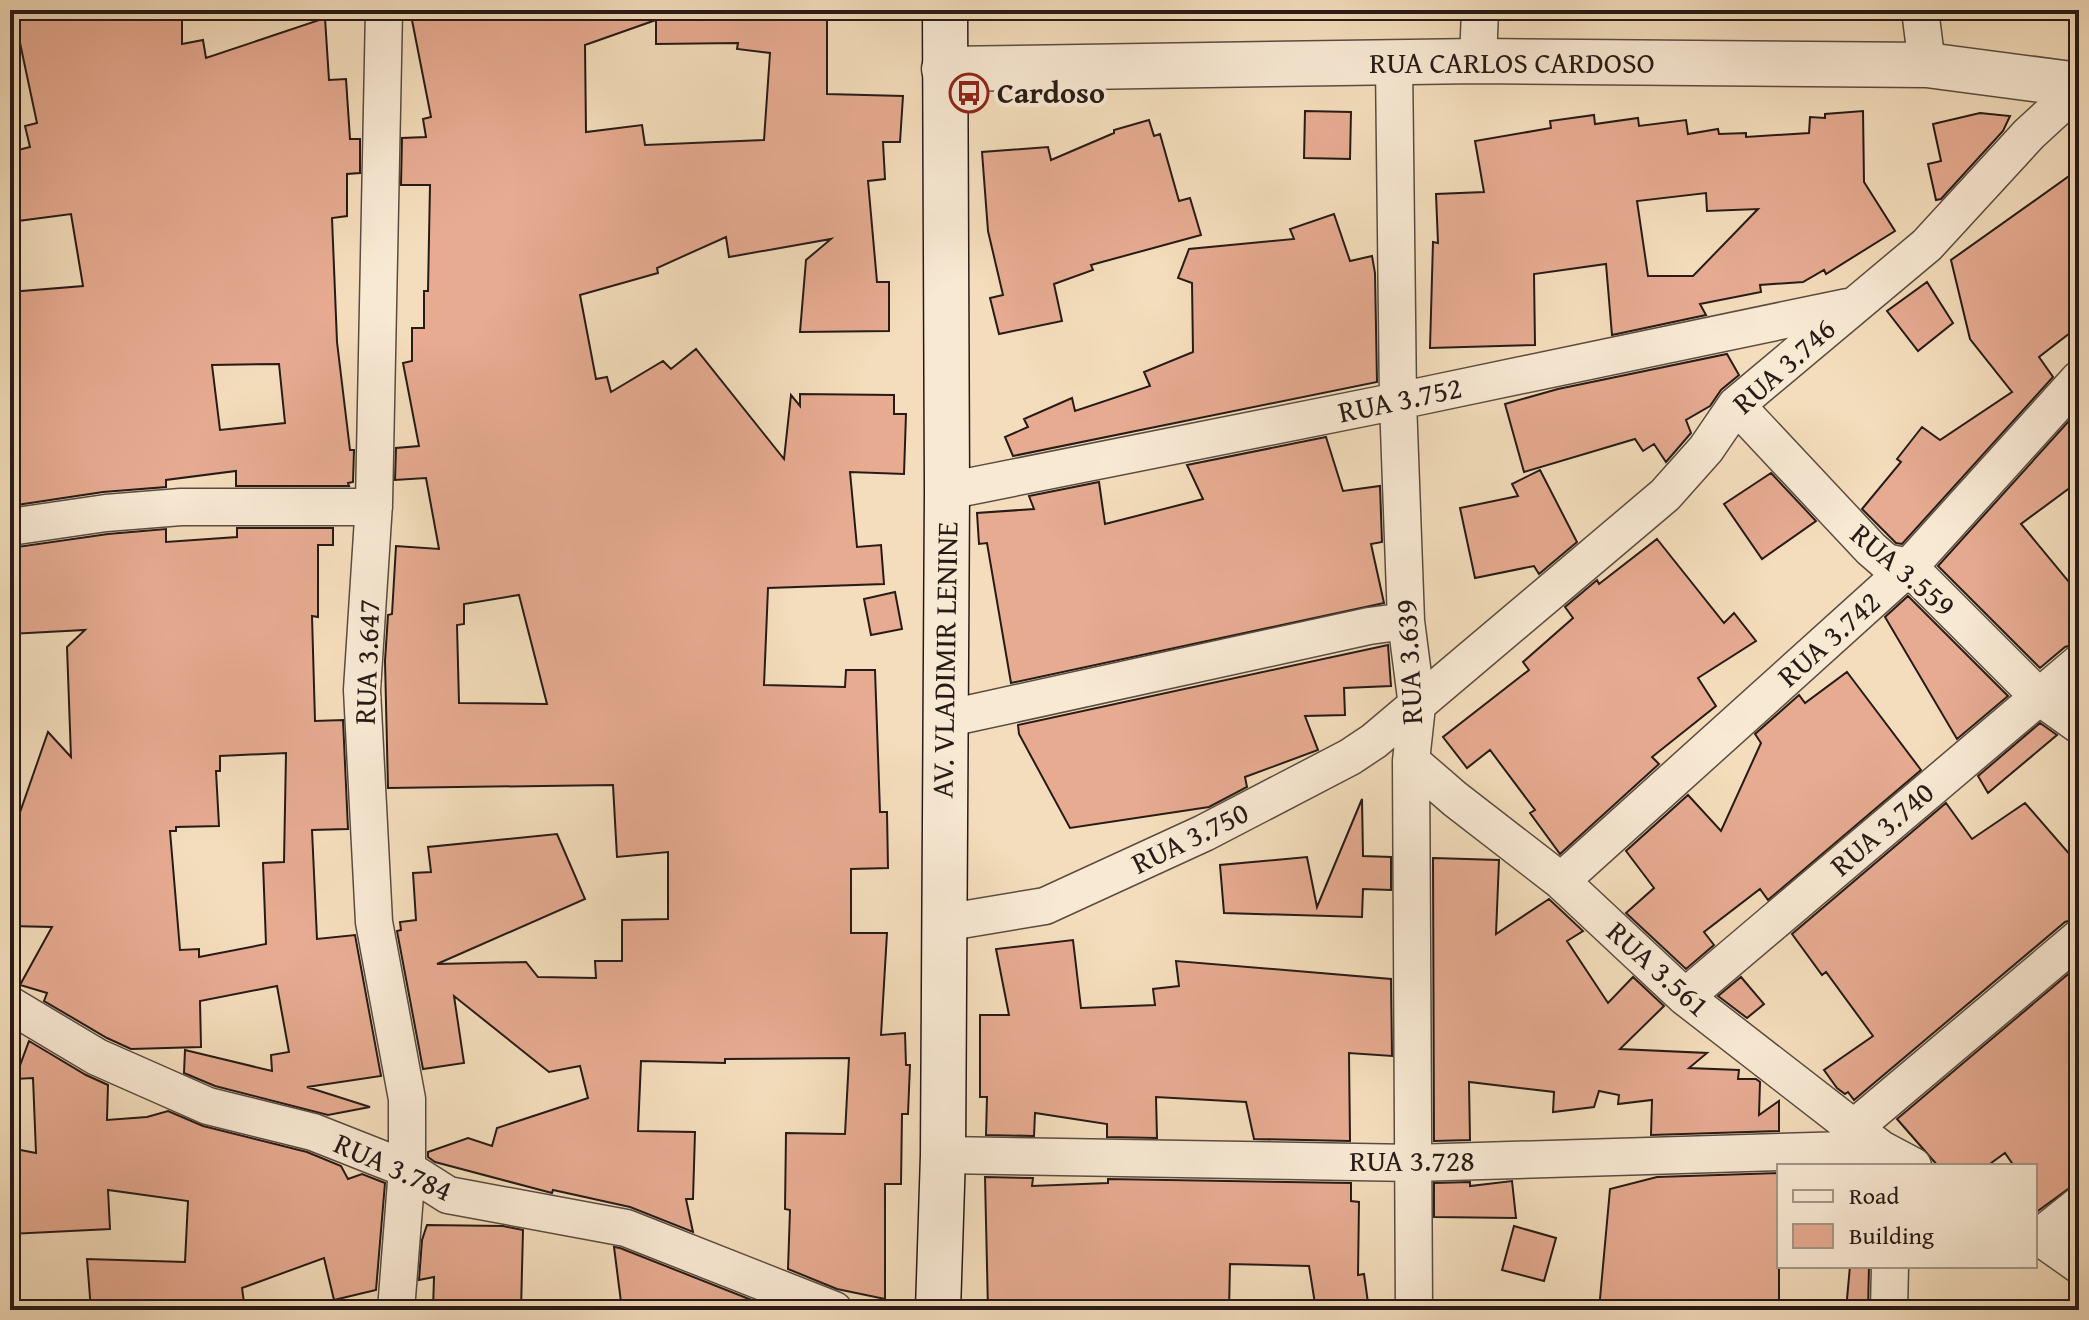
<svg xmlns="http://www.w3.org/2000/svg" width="2089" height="1320" viewBox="0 0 2089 1320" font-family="'Gentium Book Plus',serif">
<rect width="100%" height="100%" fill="#f4ddbc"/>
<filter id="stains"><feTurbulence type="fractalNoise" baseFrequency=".0025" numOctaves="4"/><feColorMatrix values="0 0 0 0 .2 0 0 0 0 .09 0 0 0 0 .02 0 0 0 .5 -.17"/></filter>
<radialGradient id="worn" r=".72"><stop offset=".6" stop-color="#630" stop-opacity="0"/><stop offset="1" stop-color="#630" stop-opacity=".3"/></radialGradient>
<path fill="#e6ab91" stroke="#271b17" stroke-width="2" fill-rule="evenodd" d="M13,10H182V44L203,40L206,58L325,18L329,80L346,79L350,139H360V173L347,174V216L332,218L337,342L350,450H354L353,482L348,483L349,486H236V471L166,480V487L103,492L10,506V292L83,286L71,214L10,222V152L30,147L25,126L37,123ZM279,364L285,423L220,430L212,365Z
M410,10H827V94L903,96L900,142H883L885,179L868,181L877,282H889V331L800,332L806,260L831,239L729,257L726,237L657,268L658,273L580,295L596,379L607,377L611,392L663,361L671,369L696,349L784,459L791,395L800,406V394L894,395V414H906L904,474L850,472L857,547L881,545L884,584L768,588L764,685L845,687L846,670H875L880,812H887L888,868L851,869V933H887L881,1035L905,1033L906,1065H910L908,1114H902L901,1184H885V1299L837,1289L788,1269L790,1210L785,1209L786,1133L845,1134L849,1058L725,1059V1063L641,1061L638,1131L695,1132L693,1199H686L693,1232L630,1207L553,1190L552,1193L435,1162L428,1157V1152L468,1138L492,1146L497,1128L588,1098L580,1066L549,1072L454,996L464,1063L423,1069L397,931L401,930L400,922L416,920L413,873L431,872L428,847L557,834L585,899L437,964L526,962L538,977L596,978L595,961H622V920L668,919V852L617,857L613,785L388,788L385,661L388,615L392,614L396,546L439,549L426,478L395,480L396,448L419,446L403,363L412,361V328H424V291H428L430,185H401L402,138L426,137L423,119L431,117ZM656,20V44L738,43L737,49L770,53L764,140L645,145L642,125L586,132L585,45ZM519,595L547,704L459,703L457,625L464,624V604Z
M1305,111L1351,112L1350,159L1304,158Z
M1863,111L1864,182L1895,231L1826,274L1824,270L1803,282L1760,285L1761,292L1700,304L1706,315L1612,335L1606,264L1534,274L1535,345L1430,348L1433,242L1438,243L1436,194L1484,192L1475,141L1551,128L1550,121L1594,115L1595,124L1638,118L1639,126L1686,120L1688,134L1718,129L1719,134L1746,133V137L1809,133L1810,117L1825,118V114ZM1706,193L1707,211L1758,209L1693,276H1648L1637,201Z
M1980,113L2010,116L2003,131L1941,199L1936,200L1928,164L1941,161L1933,124Z
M1149,120L1154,136L1160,134L1179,201L1190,198L1201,235L1091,265L1093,270L1054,284L1062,321L999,334L990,298L1003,295L988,231L982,152L1048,147L1051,160L1114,133V130Z
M2079,169V326L2039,357L2053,377L1902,544L1896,543L1862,509L1901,462L1897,459L1922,427L1940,440L2012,392L1970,339L1951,260Z
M1334,214L1350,261L1372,256L1375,273L1377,382L1013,456L1005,437L1028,427L1024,419L1072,398L1075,411L1150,386L1144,372L1193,352L1192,283L1178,278L1189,249L1294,239L1290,229Z
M1927,282L1953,323L1918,351L1887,311Z
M1727,354L1739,375L1721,390L1710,406L1686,420L1691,433L1666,462L1654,444L1643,451L1635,439L1524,472L1505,404L1558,389Z
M2077,412L2079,481L2021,524L2079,594V643L2065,647L2040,668L1938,566Z
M1326,437L1343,491L1380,486L1382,542L1371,544L1384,603L1011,683L987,543L979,544L977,513L1034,509L1029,496L1099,482L1105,524L1203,499L1187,465Z
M1540,470L1577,542L1539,574L1534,566L1475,578L1460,508L1518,496L1512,484Z
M1771,473L1816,521L1762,559L1724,504Z
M237,528H333V545H318V617L312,616L315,721L343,720L348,829L312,830L317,939L355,935L381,1076L307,1087L370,1107L328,1115L215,1086L184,1073L185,1050L272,1071L271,1055L289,1052L277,986L200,1001L201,1047L131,1049L107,1038L44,1001L47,993L20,985L52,927L10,926L13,818H18L48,732L71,757L67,647L85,630L10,634V548L108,534L166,529V542L237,537ZM286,753L284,862L263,863L266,944L199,957V949L180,950L170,831H176V827L219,826L216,771H220V756Z
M1657,539L1724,623L1734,613L1756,641L1698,678L1716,706L1652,757L1659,764L1560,854L1530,813L1535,810L1490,750L1467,768L1443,737L1529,670L1523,662L1573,618L1565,607L1597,580L1599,584Z
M895,592L902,629L871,635L864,599Z
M1908,596L2008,696L1957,739L1885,617Z
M1388,645L1391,686L1344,688L1345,715L1305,716L1318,750L1245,777L1247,787L1209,807L1070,828L1019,734L1018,725Z
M1847,672L1921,770L1768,900L1760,889L1704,932L1714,945L1686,969L1626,913L1654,888L1626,851L1688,795L1721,831L1761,743L1755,734L1799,695L1805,703Z
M2040,723L2057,735L1988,793L1978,776Z
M1362,799L1363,856L1391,857V890L1363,889L1362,917L1224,913L1220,865L1307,857L1317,907Z
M1946,803L1972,839L2025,803L2079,865V918L2065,922L1854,1100L1848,1092L1845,1094L1837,1088L1824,1070L1873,1036L1826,972L1822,975L1792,934Z
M1433,858L1499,860L1496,934L1549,899L1583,931L1567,941L1608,1003L1633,977L1664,1006L1620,1049L1707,1053L1689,1068L1739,1070L1738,1079H1756L1760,1082L1759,1115L1779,1101V1131L1651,1135L1652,1100L1618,1104L1619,1095L1599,1091L1594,1107L1553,1112L1554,1092L1469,1082L1470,1140L1434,1141Z
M1073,940L1081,1008L1155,1005L1153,989L1179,986L1176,961L1391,979L1392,1056L1349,1053L1350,1141L1254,1139L1246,1102L1156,1097L1157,1138L1107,1137V1124L1035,1113L1034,1136L986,1135L987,1097H980V1015H1009L996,949Z
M2079,965V1181L2035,1213V1166H2014L2005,1153L1987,1166H1938L1897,1119Z
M1741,977L1764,1004L1747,1018L1718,996Z
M29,1041L86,1075L108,1085L107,1120L147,1117L168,1111L203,1126L307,1152L341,1166L348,1179L362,1174L385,1183L376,1290L334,1300L324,1258L242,1288L245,1310H91L87,1259L185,1262L188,1201L108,1190L110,1229L10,1234V1148L36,1153L33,1078L15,1079Z
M1779,1173V1310H1599L1610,1189L1657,1177Z
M985,1177L1033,1178L1032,1186L1108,1183V1179L1351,1183V1201L1359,1202L1358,1275L1364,1274L1369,1310H1316L1309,1266L1230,1264L1229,1310H988Z
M1512,1181L1516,1218L1434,1217V1183L1470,1182V1186Z
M427,1225L503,1226L523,1230L521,1310H433L434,1277L419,1280L422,1240Z
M1514,1226L1556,1238L1544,1281L1502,1270Z
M614,1247L620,1248L777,1310H622Z
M1850,1266H1869L1868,1310H1846Z"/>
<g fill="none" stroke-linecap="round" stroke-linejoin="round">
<defs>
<path id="minor" d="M384,10L374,503L362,690L374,922L407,1099V1169L396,1310
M1920,10L1927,65
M1478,61L1480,10
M1394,63L1398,401L1406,621L1417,706L1411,761L1414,1310
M1736,405L1871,549L1886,562L1909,567L2038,696L2079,725
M947,491L1398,401L1847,307
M10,527L106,513L181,507H374
M945,719L1369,626L1406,621
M1411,761L1455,799L1561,881L1685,997L1881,1149L1913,1166
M1561,881L1909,567L2079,379
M943,923L1045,906L1204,833L1350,757L1374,741L1665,495L1706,449L1736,405L1927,245L2029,134L2079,88
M1685,997L2079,663
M10,1005L97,1057L208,1106L313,1132L407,1169L448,1195L626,1228L834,1310
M1855,1127L2079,938
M943,1155L1413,1163L1881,1149L1882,1166
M2035,1234L2079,1265
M2039,1237L2079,1205
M1889,1310L1890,1266"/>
<path id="tertiary" d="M944,69L1478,61L1927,65L2079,85"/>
<path id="secondary" d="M938,1310L943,1155L947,491L945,10"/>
</defs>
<use href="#minor" stroke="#5a4c40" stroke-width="39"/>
<use href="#tertiary" stroke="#5a4c40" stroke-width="47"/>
<use href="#secondary" stroke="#271b17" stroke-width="47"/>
<use href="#minor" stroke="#f8e9d3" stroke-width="36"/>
<use href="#tertiary" stroke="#f8e9d3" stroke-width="44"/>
<use href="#secondary" stroke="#f8e9d3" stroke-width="44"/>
</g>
<defs>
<symbol id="bus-ring" viewBox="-11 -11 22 22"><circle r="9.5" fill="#f8e9d3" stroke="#8f2418" stroke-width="1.5"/><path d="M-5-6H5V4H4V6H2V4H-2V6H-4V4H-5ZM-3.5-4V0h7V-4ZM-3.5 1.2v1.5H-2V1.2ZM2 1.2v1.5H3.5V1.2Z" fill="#8f2418"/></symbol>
</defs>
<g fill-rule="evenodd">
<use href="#bus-ring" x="947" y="71" width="44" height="44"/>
</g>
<g text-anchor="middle" stroke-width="8" stroke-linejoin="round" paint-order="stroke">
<g font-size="30" fill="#271b17" stroke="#f8e9d3">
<text x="1512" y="73">RUA CARLOS CARDOSO</text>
<text transform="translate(1784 366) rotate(-42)" y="10">RUA 3.746</text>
<text transform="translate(1400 400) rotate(-12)" y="10">RUA 3.752</text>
<text transform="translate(1903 570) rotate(40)" y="10">RUA 3.559</text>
<text transform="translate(1829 639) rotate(-42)" y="10">RUA 3.742</text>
<text transform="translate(945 660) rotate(-89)" y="10">AV. VLADIMIR LENINE</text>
<text transform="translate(367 662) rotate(-88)" y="10">RUA 3.647</text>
<text transform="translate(1409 662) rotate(-93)" y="10">RUA 3.639</text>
<text transform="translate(1882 829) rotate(-41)" y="10">RUA 3.740</text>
<text transform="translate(1190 838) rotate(-26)" y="10">RUA 3.750</text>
<text transform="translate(1658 969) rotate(42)" y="10">RUA 3.561</text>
<text x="1412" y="1171">RUA 3.728</text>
<text transform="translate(393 1167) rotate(24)" y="10">RUA 3.784</text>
</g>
<g font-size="30" font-weight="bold" fill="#271b17" stroke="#f8e9d3" text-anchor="start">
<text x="997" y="103">Cardoso</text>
</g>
</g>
<rect width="2089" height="1320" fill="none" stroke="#f4ddbc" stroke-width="40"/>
<rect x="12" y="12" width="2065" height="1296" fill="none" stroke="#271b17" stroke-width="4"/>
<rect x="20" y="20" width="2049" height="1280" fill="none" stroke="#271b17" stroke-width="2"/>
<rect x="1777" y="1164" width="260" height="104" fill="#f8e9d3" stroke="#a49788" stroke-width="2"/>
<rect x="1793" y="1190" width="40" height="12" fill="#f8e9d3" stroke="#a49788" stroke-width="2"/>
<text x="1849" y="1204" font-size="24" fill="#271b17">Road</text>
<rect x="1793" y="1224" width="40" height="24" fill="#e6ab91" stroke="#a49788" stroke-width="2"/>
<text x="1849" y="1244" font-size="24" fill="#271b17">Building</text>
<rect width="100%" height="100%" filter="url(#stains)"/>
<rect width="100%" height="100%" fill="url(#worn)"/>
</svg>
